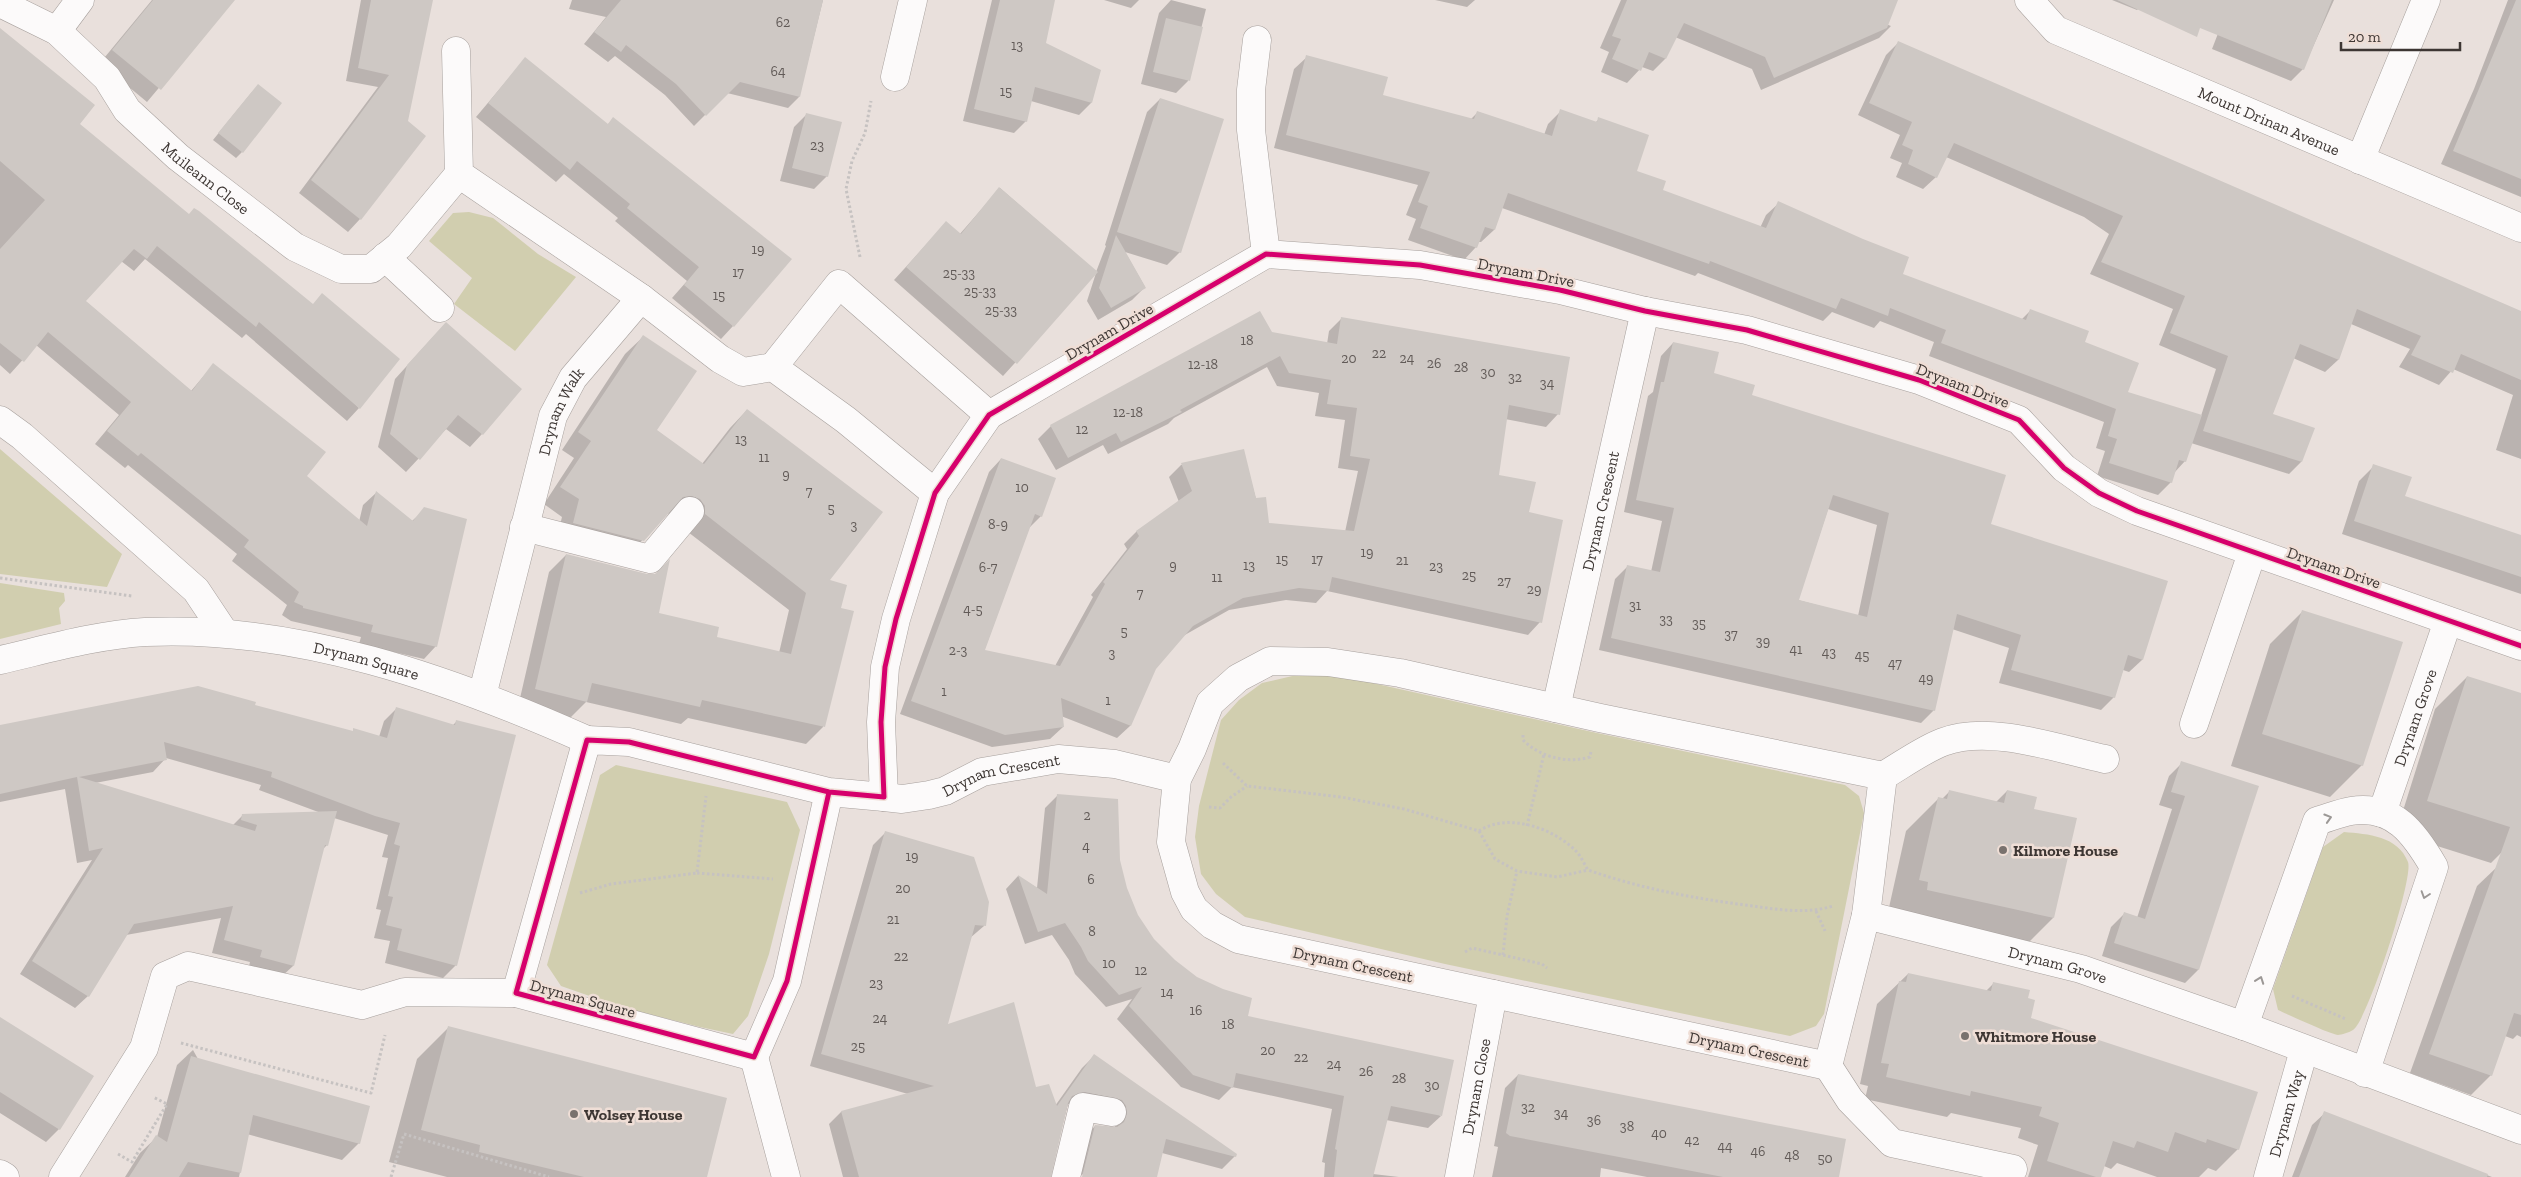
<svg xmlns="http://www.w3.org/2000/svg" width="2521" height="1177" viewBox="0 0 2521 1177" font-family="'Zilla Slab',serif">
<rect width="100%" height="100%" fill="#e9e0dc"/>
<path fill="#d1ceaf" d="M469,212L493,218L538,254L576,277L515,351L454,304L472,278L429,241L453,213Z
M0,449L122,554L107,587L0,574Z
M0,583L64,593L65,601L59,608L61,624L0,639Z
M1301,674L1341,676L1597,733L1845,785L1859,796L1864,813L1824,1014L1816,1026L1790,1036L1445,964L1245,917L1216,894L1201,874L1195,837L1199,806L1221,720L1239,700L1262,683Z
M616,765L787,802L800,830L769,954L748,1016L733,1034L700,1027L621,1007L561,986L547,965L600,775Z
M2344,832C2368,834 2398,836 2408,862C2414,878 2367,1022 2353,1030C2350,1032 2341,1035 2338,1035C2330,1034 2289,1015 2278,1010L2273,989L2323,847Z"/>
<path fill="#0003" fill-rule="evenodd" d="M152,0H216L226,8L147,102L100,63Z
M361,0H431L407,122L425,136L360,219L348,232L299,193L378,87L346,81Z
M572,0H823L799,97L788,108L727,93L694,126L665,95L615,56L608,62L584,44L606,17L569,9Z
M992,0H1054L1044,43L1099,71L1091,103L1079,115L1031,101L1026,121L1014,133L963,121Z
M1104,0H1139L1131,8Z
M1171,0L1206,9L1188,81L1176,93L1141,84L1159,13Z
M1435,0H1475L1467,7Z
M1621,0H1822L1891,26L1879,38L1761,90L1752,69L1675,37L1665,59L1653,71L1642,67L1627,83L1601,72L1609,52L1600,48Z
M2112,0H2147L2137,10Z
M2231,0H2334L2303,69L2291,81L2212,49Z
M2508,0H2521V197L2441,164L2474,89Z
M1898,43L2521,314V459L2496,450L2513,395L2453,369L2439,385L2399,367L2410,349L2351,324L2338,360L2325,372L2293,358L2272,415L2313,429L2301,462L2289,474L2191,443L2185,461L2174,473L2171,482L2158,495L2097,476L2105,451L2096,448L2104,422L1929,356L1934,342L1880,321L1874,328L1832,312L1823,321L1698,273L1695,276L1502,208L1494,230L1481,242H1478L1476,247L1464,260L1408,240L1416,219L1406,215L1418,185L1274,148L1294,69L1307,57L1381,96L1471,119L1478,112L1544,135L1548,124L1561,111L1595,123L1599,119L1635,172L1661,191L1760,228L1766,215L1779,203L1901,275L2021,320L2031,310L2083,343L2126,393L2201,416L2216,369L2159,345L2173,309L2090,274L2109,234L2084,217L1946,157L1936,177L1923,189L1896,177L1902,163L1890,158L1900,135L1858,115L1886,55Z
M0,48L359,408L347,421L246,334L242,338L145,259L134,271L121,261L85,301L191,391L213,365L305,476L359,522L363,505L376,493L412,521L425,509L436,646L424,659L359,644L361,637L291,621L282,615L287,605L232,561L237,554L128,465L125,468L95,444L119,415L36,345L10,374L0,365Z
M525,59L607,125L614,119L733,326L721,339L672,298L687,281L615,221L618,218L564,174L556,182L476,117Z
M252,92L242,152L236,158L213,140Z
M1160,99L1180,252L1167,265L1125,252L1145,287L1132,300L1098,320L1087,301L1096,273L1003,376L894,280L946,223L959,235L1000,188L1096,272L1106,246L1105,245L1147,112Z
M807,114L827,176L814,189L780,181L794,127Z
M1341,319L1558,414L1546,427L1505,419L1498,476L1528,513L1540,622L1528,635L1327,591L1316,603L1286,600L1229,610L1183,636L1155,668L1130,726L1117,738L1061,716L1063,727L1050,739L992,747L900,714L989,472L1001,459L1041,516L1029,528L984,651L1055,666L1093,597L1091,595L1127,549L1124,544L1137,531L1179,502L1169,477L1181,465L1243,451L1256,499L1268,524L1345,532L1358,471L1338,468L1345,420L1315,416L1319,393L1277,386L1267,367L1174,418L1168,424L1108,454L1103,445L1056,470L1038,439L1051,426L1271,333L1327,344L1329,331Z
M434,336L482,434L470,447L446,429L406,472L378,447L395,379Z
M643,337L656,430L702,464L730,428L747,410L840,608L823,727L806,744L688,718L681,724L586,702L569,719L518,707L549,572L566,555L658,614L715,638L779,653L789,610L688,532L675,513L666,514L626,558L556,541L562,517L544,504L574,458L562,450L625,354Z
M1673,343L1713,374L1750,396L1989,525L2167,582L2142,660L2129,672L2123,670L2114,697L2101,710L1999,683L2009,648L1952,629L1934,710L1921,723L1599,650L1615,579L1628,566L1651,572L1662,521L1624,512L1648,396L1653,392L1661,356ZM1828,509L1877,525L1858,616L1798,600Z
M2372,468L2404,497L2521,537V594L2342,534L2359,481Z
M2302,612L2362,765L2330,797L2231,766L2270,644Z
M2467,677L2521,694V833L2491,863L2396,833L2435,709Z
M254,706L352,732L354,730L379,737L384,721L397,708L452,726L457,721L456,965L443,978L385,963L390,941L374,938L381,910L376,909L388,858L382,857L388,835L334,818L327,845L323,849L293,966L280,978L248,970L250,962L212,953L221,918L126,935L88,996L75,1008L20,974L92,860L77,863L65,789L0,802V726ZM166,758L261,785L259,790L321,813L243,815L232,826L95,783L153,772Z
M2182,763L2257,787L2198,970L2185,983L2102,956L2111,927L2124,914L2137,918L2172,809L2159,805L2169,776Z
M2007,791L2033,810L2053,918L2021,950L1888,912L1906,831L1938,799H1942L1949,792L1996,802Z
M1058,795L1118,860L1125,888L1137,915L1153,940L1174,961L1247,1017L1441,1116L1428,1128L1386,1120L1373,1174L1399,1177H1324L1325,1163L1322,1162L1332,1109L1232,1087L1219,1100L1181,1087L1117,1019L1132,999L1106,1007L1075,974L1069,960L1052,935L1025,944L1006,889L1018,876L1037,888L1045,808Z
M885,833L988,902L984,926L970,938L946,1026L1035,1088L1055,1106L1082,1068L1094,1056L1235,1156L1222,1169L1162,1153L1156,1177H1083L1084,1174L1073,1177L1083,1139L1095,1126L1115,1128L1114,1119L1072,1104H1068L1050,1173L1046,1177H843L829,1124L841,1112L908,1094L810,1066L873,845Z
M2497,867L2521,875V1037L2517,1035L2513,1039L2505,1036L2491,1075L2471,1095L2410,1073L2477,886Z
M1908,974L1986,991L1994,983L2027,999L2030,1019L2238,1149L2216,1171L2208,1168L2199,1177H2157L2117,1163L2111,1169L2104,1166L2100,1177H2028L2038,1145L2018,1138L2021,1128L1951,1113L1947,1117L1865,1099L1868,1086L1860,1084L1877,1004Z
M0,1019L59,1129L46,1142L0,1113Z
M449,1027L705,1177H447L389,1162L417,1059Z
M193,1050L198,1059L359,1143L342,1160L236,1131L245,1148L239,1177H125L140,1153L157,1137L177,1065Z
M1518,1075L1837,1177H1647L1601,1168L1600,1177H1492L1498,1147L1494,1146L1505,1088Z
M2325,1113L2492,1177H2292L2312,1125Z"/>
<path fill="#cec8c4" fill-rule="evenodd" d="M153,0H235L161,90L112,50Z
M371,0H433L408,121L426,136L361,220L311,180L389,75L358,68Z
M621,0H823L800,97L740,82L706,116L676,84L626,45L621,52L594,32Z
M1000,0H1055L1046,43L1101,70L1092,103L1035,87L1027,122L974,109Z
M1627,0H1898L1887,28L1774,78L1765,57L1684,23L1666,59L1649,52L1641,71L1612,59L1621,39L1612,36Z
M2117,0H2332L2304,70L2200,28L2197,37Z
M2516,0H2521V179L2453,151Z
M1166,18L1203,27L1190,81L1153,72Z
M0,28L95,105L80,124L189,214L194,208L199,211L313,304L322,293L400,359L360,409L259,322L256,327L157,246L147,259L134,249L86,301L192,391L213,363L326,452L307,476L367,526L376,491L413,521L424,507L467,519L437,647L371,632L373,625L303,608V606L294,602L299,592L244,547L249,540L141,453L138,456L107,431L131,402L48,332L24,362L0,343V249L45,200L0,161Z
M1898,41L2521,311V380L2461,354L2453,373L2411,355L2421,336L2357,309L2339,360L2300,344L2273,414L2315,428L2302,462L2203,431L2228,356L2170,333L2185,296L2101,262L2123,216L1954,143L1937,178L1908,164L1913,150L1902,145L1912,122L1869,103Z
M1306,55L1388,77L1383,95L1474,119L1477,111L1552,136L1560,109L1597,122L1598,117L1649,135L1637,171L1666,181L1663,190L1766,228L1778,201L1863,239L1909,257L1903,274L2026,320L2030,309L2089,331L2085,342L2139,363L2128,392L2202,415L2186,462L2179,460L2172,483L2109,463L2117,439L2108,436L2116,409L1941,343L1946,330L1890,308L1888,316L1841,298L1836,309L1710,261L1709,264L1508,193L1495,230L1485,227L1477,248L1420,228L1428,206L1418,202L1430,172L1286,135Z
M525,57L608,124L613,117L792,259L734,327L684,285L699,267L627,208L630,204L577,161L570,170L488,103Z
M258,84L282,103L243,153L218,133Z
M1160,98L1224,119L1181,253L1117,232Z
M806,113L842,122L828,177L792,168Z
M999,187L1098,272L1017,364L906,267L946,221L961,234Z
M1116,235L1146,288L1111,308L1099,288Z
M1260,311L1272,332L1337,344L1341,317L1570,357L1560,415L1509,405L1499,475L1536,482L1529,512L1563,520L1542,623L1332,577L1329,591L1299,588L1243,598L1193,626L1156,669L1131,726L1061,698L1064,727L1005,735L911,701L1001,458L1056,478L1042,517L1035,514L985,650L1060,666L1105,584L1103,582L1139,536L1136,531L1192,491L1181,463L1244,449L1256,498L1266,497L1269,523L1354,531L1370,459L1350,456L1357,408L1327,404L1331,380L1289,373L1280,356L1180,410L1182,412L1121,442L1116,433L1068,458L1050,425Z
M446,322L522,389L483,435L458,415L420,460L390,434L407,365Z
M643,335L697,371L657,430L704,464L747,409L883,512L830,580L847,585L841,608L854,611L825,727L702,700L700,707L592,683L587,702L535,689L566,554L647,574H655L670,559L659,613L719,627L717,637L791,654L806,593L705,514V506L700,499L692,496L683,497L644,541L573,523L579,499L560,487L591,441L578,432Z
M1673,342L1719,352L1714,373L1755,385L1752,395L2006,475L1991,524L2168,581L2143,660L2128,655L2115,698L2011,670L2021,635L1957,614L1935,711L1611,638L1627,565L1660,572L1674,508L1636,500L1661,382H1664ZM1833,495L1889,513L1867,617L1799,600Z
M2373,464L2412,477L2405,496L2521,535V577L2354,521Z
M2302,610L2403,642L2363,766L2262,734Z
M2467,676L2521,693V1015L2514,1013L2492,1076L2429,1054L2510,827L2427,801Z
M198,686L256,702L255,705L353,731V728L387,738L396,707L455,725L456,720L516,735L457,966L397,950L402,929L386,925L393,897L388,896L400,846L394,844L400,823L375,816L271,777L272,772L164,742L167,760L79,777L255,831L257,825L241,820L242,814L337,811L328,846L325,845L294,966L260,957L262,950L224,940L233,906L134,924L89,997L32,961L103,848L89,851L77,777L0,794V725Z
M2181,761L2259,786L2199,970L2114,943L2124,912L2145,919L2185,796L2171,792Z
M1949,790L2004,803L2007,790L2037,797L2034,809L2077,818L2054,918L1927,890L1928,882L1919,880L1938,797L1947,799Z
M1057,794L1118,799L1120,860L1127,888L1138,915L1154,939L1175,960L1197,977L1223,989L1252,998L1248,1016L1454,1060L1442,1116L1391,1106L1373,1177H1334L1337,1150L1335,1149L1344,1096L1236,1073L1233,1088L1193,1075L1129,1006L1142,987L1119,995L1088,961L1081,947L1065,923L1038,932L1018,875L1047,894Z
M885,831L974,857L989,902L986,926L975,925L948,1024L1014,1002L1036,1087L1049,1084L1057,1106L1094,1054L1237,1154L1236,1157L1166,1139L1157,1177H1082L1095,1125L1117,1127L1124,1122L1127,1114L1126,1106L1122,1100L1085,1092L1072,1096L1068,1103L1051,1177H859L841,1111L934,1086L821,1054Z
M1908,973L1991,991L1993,982L2030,990L2028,998L2035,1000L2031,1018L2258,1092L2239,1150L2207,1139L2206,1143L2175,1132L2168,1152L2137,1141L2134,1148L2113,1141L2101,1177H2096L2047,1161L2059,1123L2039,1116L2042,1107L1971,1091L1970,1096L1886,1077L1889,1064L1881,1063L1899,981L1906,982Z
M0,1017L94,1076L60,1130L0,1092Z
M448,1026L727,1098L707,1177H584L479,1152L480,1145L421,1130Z
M191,1056L370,1106L360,1144L253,1115L241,1173L188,1162L179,1177H129L156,1135L167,1142Z
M1518,1074L1846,1139L1839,1177H1723L1510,1136L1506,1133Z
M2324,1111L2488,1174L2487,1177H2299Z"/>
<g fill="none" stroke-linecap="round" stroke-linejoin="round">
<defs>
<g id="minor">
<path id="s1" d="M2029,0L2056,30L2521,228"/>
<path id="s2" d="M0,3L57,31L107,78L127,110L178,157L295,247L341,269H371L399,246L459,174"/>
<path d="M57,31L80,0"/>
<path d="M1257,40L1251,90V130L1266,254"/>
<path d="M456,51L459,174L641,298"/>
<path d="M895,77L913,0"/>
<path d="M2360,160L2426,0"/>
<path d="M385,257L440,308"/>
<path d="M0,420L22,436L196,590L224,632"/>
<path d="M935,493L846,420L773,367L839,284L989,415"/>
<path d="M524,527L650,559L690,511"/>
<path id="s3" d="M0,660C48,649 96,635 145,632C297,625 450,679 587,740"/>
<path id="s4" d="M482,696L553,416L573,378L641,298L720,359L743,372L773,367"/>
<path id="s5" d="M1556,708L1645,311"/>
<path d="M2194,724L2252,553"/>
<path d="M1883,776C1902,765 1922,750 1943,742C1990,724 2058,749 2105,759"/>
<path d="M829,792L787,981L754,1057L516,993L587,740L629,742L829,792L884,797L881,722L885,667L896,619L935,493L989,415L1266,254L1420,265L1560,290L1645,311L1747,330L1919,380L2019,420L2064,468L2099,493L2137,511L2521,646"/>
<path id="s6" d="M884,797L902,799L929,795L945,791L982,772L1058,759L1115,764L1177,779"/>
<path id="s7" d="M2382,813L2448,621"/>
<path id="s8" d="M1866,915L2081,969L2244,1026L2521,1130"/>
<path d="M2244,1026L2317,821C2328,818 2339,813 2351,811C2394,804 2415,834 2434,867L2365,1073"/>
<path d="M754,1057L786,1177"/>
<path d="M1828,1066L1238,939L1212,925L1194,909L1185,892L1171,842L1177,779L1192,749L1210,703L1238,678L1270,661L1328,662L1400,673L1600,718L1883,776"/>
<path d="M1828,1066L1866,915L1883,776"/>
<path d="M1828,1066L1850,1100L1892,1143L2013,1169"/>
<path d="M0,1174L5,1177"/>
<path d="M63,1177L144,1048L165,976L188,966L362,1005L405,992L516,993"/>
<path d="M1066,1177L1083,1107L1112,1112"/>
<path id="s9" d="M1459,1177L1493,994"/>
<path id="s10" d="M2268,1177L2304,1050"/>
</g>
</defs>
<use href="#minor" stroke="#a7a09d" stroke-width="29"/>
<path stroke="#c6c2c1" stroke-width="3" stroke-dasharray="2.5 2.5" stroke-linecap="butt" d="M860,257L846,189L852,161L865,133L871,101
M0,578L132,596
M1523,735V740C1540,757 1567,764 1590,757L1591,751
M1223,763L1247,786L1341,797L1404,809L1479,831C1508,812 1553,828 1576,851C1581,856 1584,864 1588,870C1642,889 1697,899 1753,906C1780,910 1807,914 1833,906
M1209,807L1220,808L1231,797L1247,786
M1527,826L1544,754
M1479,831L1495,859L1517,871L1557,877L1588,870
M697,873L773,879
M580,893L611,884L697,873L706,796
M1816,911L1825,931
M1465,952L1472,948L1542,964L1547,968
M1503,955L1507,916L1517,871
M2292,996L2346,1019
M181,1043L371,1093L385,1035
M118,1154L132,1162L167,1104L153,1097
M391,1177L404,1134L549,1177"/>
<use href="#minor" stroke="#fcfafa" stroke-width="28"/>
<defs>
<path id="cycleway" d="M829,792L787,981L754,1057L516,993L587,740L629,742L829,792L884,797L881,722L885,667L896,619L935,493L989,415L1266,254L1420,265L1560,290L1645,311L1747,330L1919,380L2019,420L2064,468L2099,493L2137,511L2521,646"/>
</defs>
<use href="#cycleway" stroke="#efded6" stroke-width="8"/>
<use href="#cycleway" stroke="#d6006c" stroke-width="5"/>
</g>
<defs><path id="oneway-chevron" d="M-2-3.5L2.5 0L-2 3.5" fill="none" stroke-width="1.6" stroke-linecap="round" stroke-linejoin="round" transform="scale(1.25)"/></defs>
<g stroke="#9c9896">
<use href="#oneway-chevron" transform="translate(2328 818) rotate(-17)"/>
<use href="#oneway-chevron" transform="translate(2425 895) rotate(108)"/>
<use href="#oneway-chevron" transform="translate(2260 980) rotate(-70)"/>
</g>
<g fill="#79726e" stroke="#efded6" stroke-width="2">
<circle cx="2003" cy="850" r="5"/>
<circle cx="1965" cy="1036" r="5"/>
<circle cx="574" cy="1114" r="5"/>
</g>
<g text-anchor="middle" stroke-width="5" stroke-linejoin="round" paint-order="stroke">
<g font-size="14" fill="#625b58">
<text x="783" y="27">62</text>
<text x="1017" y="50">13</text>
<text x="778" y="76">64</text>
<text x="1006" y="96">15</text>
<text x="817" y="150">23</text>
<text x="758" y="254">19</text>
<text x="738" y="277">17</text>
<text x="959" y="278">25-33</text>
<text x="980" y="296">25-33</text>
<text x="719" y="300">15</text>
<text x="1001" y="315">25-33</text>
<text x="1247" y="345">18</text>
<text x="1379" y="358">22</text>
<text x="1349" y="363">20</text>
<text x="1407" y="363">24</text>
<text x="1434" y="368">26</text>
<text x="1203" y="369">12-18</text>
<text x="1461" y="372">28</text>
<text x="1488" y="377">30</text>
<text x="1515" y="382">32</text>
<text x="1547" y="388">34</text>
<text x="1128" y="417">12-18</text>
<text x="1082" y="434">12</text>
<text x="741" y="444">13</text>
<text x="764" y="462">11</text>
<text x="786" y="479">9</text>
<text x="1022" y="492">10</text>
<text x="809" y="496">7</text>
<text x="831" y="513">5</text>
<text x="998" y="529">8-9</text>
<text x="854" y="530">3</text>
<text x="1367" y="557">19</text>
<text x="1282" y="564">15</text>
<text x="1317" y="564">17</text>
<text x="1402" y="565">21</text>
<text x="1173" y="570">9</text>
<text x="1249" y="570">13</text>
<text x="1436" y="571">23</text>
<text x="988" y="572">6-7</text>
<text x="1469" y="580">25</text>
<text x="1217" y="582">11</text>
<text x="1504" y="586">27</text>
<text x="1534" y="594">29</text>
<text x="1140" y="598">7</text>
<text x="1635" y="610">31</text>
<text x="973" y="614">4-5</text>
<text x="1666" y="624">33</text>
<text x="1699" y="628">35</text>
<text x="1124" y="636">5</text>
<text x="1731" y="639">37</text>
<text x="1763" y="646">39</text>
<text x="1796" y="654">41</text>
<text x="958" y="655">2-3</text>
<text x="1829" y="657">43</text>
<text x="1112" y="658">3</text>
<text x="1862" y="660">45</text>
<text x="1895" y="668">47</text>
<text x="1926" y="683">49</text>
<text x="944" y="696">1</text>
<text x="1108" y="705">1</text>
<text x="1087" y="820">2</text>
<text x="1086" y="851">4</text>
<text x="912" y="861">19</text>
<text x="1091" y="884">6</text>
<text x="903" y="893">20</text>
<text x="893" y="924">21</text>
<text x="1092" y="936">8</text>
<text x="901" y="961">22</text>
<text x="1109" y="968">10</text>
<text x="1141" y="975">12</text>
<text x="876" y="988">23</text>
<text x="1167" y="997">14</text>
<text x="1196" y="1015">16</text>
<text x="880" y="1023">24</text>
<text x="1228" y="1029">18</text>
<text x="858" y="1051">25</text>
<text x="1268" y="1055">20</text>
<text x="1301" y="1062">22</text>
<text x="1334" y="1069">24</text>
<text x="1366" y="1076">26</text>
<text x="1399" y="1083">28</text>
<text x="1432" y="1090">30</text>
<text x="1528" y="1112">32</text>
<text x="1561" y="1118">34</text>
<text x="1594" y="1125">36</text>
<text x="1627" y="1131">38</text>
<text x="1659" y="1138">40</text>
<text x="1692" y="1145">42</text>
<text x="1725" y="1151">44</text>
<text x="1758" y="1156">46</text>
<text x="1792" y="1160">48</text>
<text x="1825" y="1163">50</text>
</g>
<g font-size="16" fill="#3d3633" stroke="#efded6">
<text dy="6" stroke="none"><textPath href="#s1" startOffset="272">Mount Drinan Avenue</textPath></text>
<text dy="6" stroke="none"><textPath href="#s2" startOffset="274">Muileann Close</textPath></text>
<text transform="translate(1526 272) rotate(11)" y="6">Drynam Drive</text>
<text transform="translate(1109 331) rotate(-30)" y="6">Drynam Drive</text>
<text transform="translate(1963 385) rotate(21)" y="6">Drynam Drive</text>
<text dy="6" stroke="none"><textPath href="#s4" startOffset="296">Drynam Walk</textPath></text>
<text dy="6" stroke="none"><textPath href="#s5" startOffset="202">Drynam Crescent</textPath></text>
<text transform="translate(2334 567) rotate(19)" y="6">Drynam Drive</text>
<text dy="6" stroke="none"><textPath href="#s3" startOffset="372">Drynam Square</textPath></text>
<text dy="6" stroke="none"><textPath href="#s7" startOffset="101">Drynam Grove</textPath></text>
<text dy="6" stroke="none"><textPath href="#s6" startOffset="121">Drynam Crescent</textPath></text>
<text transform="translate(1353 964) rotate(12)" y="6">Drynam Crescent</text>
<text dy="6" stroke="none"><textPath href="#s8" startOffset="198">Drynam Grove</textPath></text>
<text transform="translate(583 998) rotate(15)" y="6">Drynam Square</text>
<text transform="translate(1749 1049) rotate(12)" y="6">Drynam Crescent</text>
<text dy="6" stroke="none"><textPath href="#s9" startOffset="92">Drynam Close</textPath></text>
<text dy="6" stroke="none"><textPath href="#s10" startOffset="66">Drynam Way</textPath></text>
</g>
<g font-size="16" font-weight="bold" fill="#3d3633" stroke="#efded6" text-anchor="start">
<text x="2013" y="856">Kilmore House</text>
<text x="1975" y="1042">Whitmore House</text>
<text x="584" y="1120">Wolsey House</text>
</g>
</g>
<path d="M2341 42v8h119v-8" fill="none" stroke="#3d3633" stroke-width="2.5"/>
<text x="2348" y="42" font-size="15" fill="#3d3633" stroke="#efded6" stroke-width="4" paint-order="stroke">20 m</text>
</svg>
